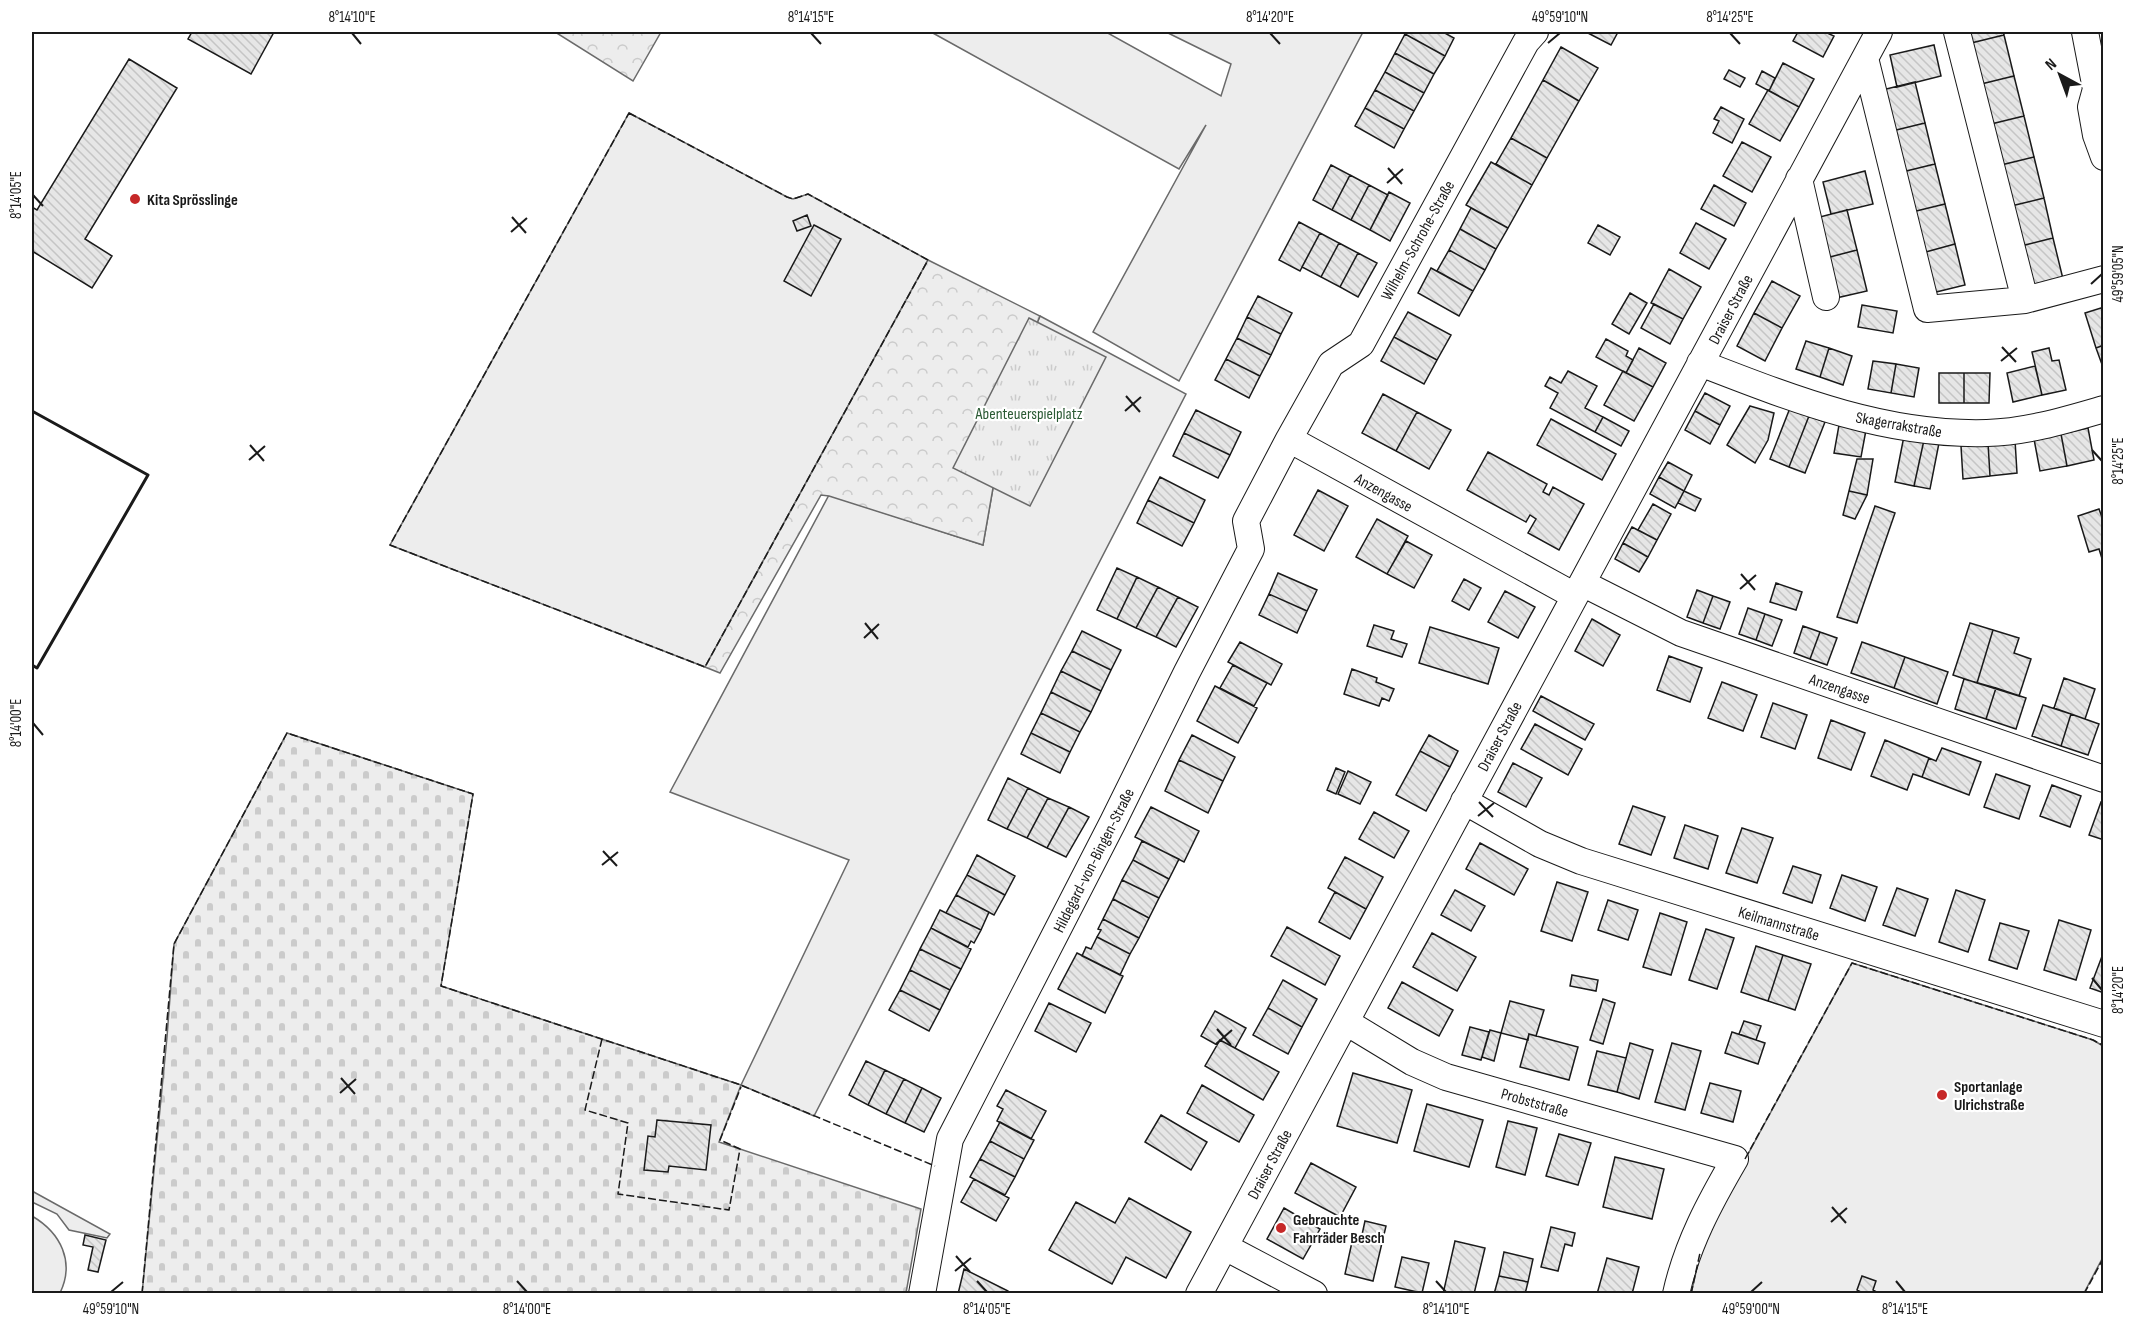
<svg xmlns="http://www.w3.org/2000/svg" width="2135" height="1325" viewBox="0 0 2135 1325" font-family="'Sofia Sans Condensed',sans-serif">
<defs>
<pattern id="forest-crowns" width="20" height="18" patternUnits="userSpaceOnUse" patternTransform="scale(1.5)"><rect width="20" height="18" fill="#ededed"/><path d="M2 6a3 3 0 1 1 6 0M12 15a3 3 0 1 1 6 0" fill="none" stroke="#cbcbcb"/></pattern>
<pattern id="cemetery-stones" width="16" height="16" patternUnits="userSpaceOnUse" patternTransform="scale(1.5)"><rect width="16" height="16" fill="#ededed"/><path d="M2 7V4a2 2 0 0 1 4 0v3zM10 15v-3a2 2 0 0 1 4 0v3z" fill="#cbcbcb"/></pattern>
<pattern id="park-tufts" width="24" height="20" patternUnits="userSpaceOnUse" patternTransform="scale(1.5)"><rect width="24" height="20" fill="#ededed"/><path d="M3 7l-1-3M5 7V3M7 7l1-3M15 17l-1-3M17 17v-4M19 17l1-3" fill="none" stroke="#cbcbcb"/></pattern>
<pattern id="building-back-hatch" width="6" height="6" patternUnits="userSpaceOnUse" patternTransform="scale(1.5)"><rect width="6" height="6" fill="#e6e6e6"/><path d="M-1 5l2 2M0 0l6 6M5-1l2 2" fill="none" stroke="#c5c5c5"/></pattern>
</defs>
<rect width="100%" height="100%" fill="#fff"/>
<path fill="#ededed" stroke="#6a6a6a" stroke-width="1.5" d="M931,32H1106L1221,96L1231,64L1166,32H1363L1179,381L1093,332L1206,125L1179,169Z
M629,113L787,197L793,199L808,194L928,260L705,667L390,545Z
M1040,316L1186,394L814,1116L741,1085L849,860L670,792L829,495L983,545L993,488L989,435Z
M1852,963L2093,1040L2103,1046V1257L2084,1293L1691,1294L1705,1233Z
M32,1191L110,1234L107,1238L69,1230L57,1214L32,1202Z
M32,1216C61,1233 75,1262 60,1293H32Z"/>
<path fill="url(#forest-crowns)" stroke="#6a6a6a" stroke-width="1.5" d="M555,32H661L633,81Z
M928,260L1040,316L989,435L993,488L983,545L829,496L821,495L720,673L705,667Z"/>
<path fill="url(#cemetery-stones)" stroke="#6a6a6a" stroke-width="1.5" d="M287,733L473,794L441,986L741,1085L719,1142L921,1209L906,1293L142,1294L167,1037L174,944Z"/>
<path fill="url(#park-tufts)" stroke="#6a6a6a" stroke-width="1.5" d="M1029,318L1106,357L1030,506L953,468Z"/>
<path fill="url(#building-back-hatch)" stroke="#1a1a1a" stroke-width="1.5" d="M192,32H274L251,74L188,39Z
M1407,32H1443L1454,38L1445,56L1405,34Z
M1586,32H1618L1611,45Z
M1798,32H1825L1834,36L1823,57L1793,41Z
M1968,32H2003L2004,35L1971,43Z
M1405,34L1445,56L1434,74L1395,53Z
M2004,35L2014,76L1981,84L1971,43Z
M1934,45L1941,76L1897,87L1890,55Z
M1561,47L1598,68L1579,101L1543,80Z
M1395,53L1434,74L1424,93L1385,72Z
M129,59L177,88L85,239L112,256L92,288L32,251V207L37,210Z
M1783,63L1814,79L1799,107L1769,91Z
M1729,70L1745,78L1740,87L1724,79Z
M1762,71L1775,78L1769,91L1756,84Z
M1385,72L1424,93L1414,111L1375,90Z
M2014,76L2024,116L1991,124L1981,84Z
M1543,80L1579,101L1547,158L1511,138Z
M1915,82L1925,123L1892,131L1882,90Z
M1375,90L1414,111L1404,129L1365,108Z
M1768,90L1799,107L1780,141L1749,124Z
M1721,107L1744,119L1732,143L1713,133L1719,121L1714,119Z
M1365,108L1404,129L1394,148L1355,126Z
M2024,116L2034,157L2001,165L1991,124Z
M1925,123L1935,164L1902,172L1892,131Z
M1511,138L1547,158L1532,185L1496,164Z
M1742,142L1771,157L1752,192L1723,176Z
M2034,157L2044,198L2011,206L2001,165Z
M1491,162L1532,185L1508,228L1466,205Z
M1935,164L1945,204L1912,212L1902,172Z
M1331,165L1350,175L1332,210L1313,200Z
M1865,171L1873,204L1831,214L1823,182Z
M1350,175L1369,185L1351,220L1332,210Z
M1369,185L1388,195L1370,230L1351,220Z
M1714,185L1746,203L1734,226L1701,209Z
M1389,192L1410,203L1390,241L1370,230Z
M2044,198L2053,238L2021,246L2011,206Z
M1945,204L1955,244L1922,253L1912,212Z
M1471,208L1508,228L1496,249L1460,229Z
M1847,210L1857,250L1826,258L1816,218Z
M807,215L811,226L797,231L793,221Z
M1299,222L1320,233L1300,271L1279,260Z
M1696,223L1726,239L1709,269L1680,253Z
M814,225L841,239L811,296L784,281Z
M1598,225L1620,237L1610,255L1588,243Z
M1460,229L1496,249L1485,270L1449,250Z
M1320,233L1339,243L1321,277L1302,267Z
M2053,238L2063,279L2030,287L2021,246Z
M1339,243L1358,253L1340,287L1321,277Z
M1955,244L1965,285L1932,293L1922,253Z
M1449,250L1485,270L1473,291L1437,271Z
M1857,250L1867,291L1836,298L1826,258Z
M1358,253L1377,263L1358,297L1340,287Z
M1431,268L1473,291L1459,316L1418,293Z
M1669,269L1701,287L1683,319L1651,303Z
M1772,281L1800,296L1782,328L1754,313Z
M1630,293L1647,303L1629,334L1612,324Z
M1258,296L1292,313L1281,334L1247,317Z
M1654,304L1683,319L1670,344L1641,328Z
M1862,305L1897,311L1893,333L1858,327Z
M2104,307V345L2096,348L2085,313Z
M1408,312L1451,335L1437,360L1394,337Z
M1754,313L1782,328L1765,361L1737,346Z
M1247,317L1281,334L1271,355L1237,338Z
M1394,337L1437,360L1424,384L1381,361Z
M1237,338L1271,355L1260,376L1226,359Z
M1606,339L1628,351L1626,356L1633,360L1626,373L1596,357Z
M1806,341L1829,348L1820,377L1796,369Z
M2104,345V370L2096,348Z
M1639,348L1666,363L1653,387L1626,373Z
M1829,348L1852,356L1843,385L1820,377Z
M2049,348L2052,361L2059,360L2066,390L2042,395L2032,352Z
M1226,359L1260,376L1249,398L1215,380Z
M1873,361L1896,364L1891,393L1868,389Z
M1896,364L1919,368L1914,397L1891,393Z
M2035,366L2042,395L2013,402L2007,373Z
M1568,371L1597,386L1585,408L1603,417L1595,432L1550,408L1558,393L1545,386L1550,377L1561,383Z
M1623,371L1653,387L1634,421L1604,405Z
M1939,373H1964V403H1939Z
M1964,373H1990L1989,403H1964Z
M1705,393L1730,406L1720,425L1695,411Z
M1383,394L1417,412L1396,451L1362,433Z
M1750,406L1774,413L1768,440L1755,463L1727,445Z
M1790,408L1809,416L1789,467L1770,459Z
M1196,410L1241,432L1230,455L1184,433Z
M1695,411L1720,425L1710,444L1685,430Z
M1417,412L1451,430L1429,469L1396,451Z
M1809,416L1825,422L1805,473L1789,467Z
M1603,417L1629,431L1621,446L1595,432Z
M1551,419L1616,454L1602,480L1537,445Z
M1839,425L1866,430L1861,457L1834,453Z
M2088,428L2094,460L2067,466L2061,434Z
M1184,433L1230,455L1218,478L1173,456Z
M2061,434L2067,466L2040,471L2034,439Z
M1904,436L1924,440L1914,486L1895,482Z
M1924,440L1939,443L1930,489L1914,486Z
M2015,440L2017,473L1990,476L1988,443Z
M1988,443L1990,476L1963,479L1961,446Z
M1488,452L1547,484L1543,492L1549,495L1553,487L1584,504L1559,550L1528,533L1536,519L1530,515L1526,522L1467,490Z
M1857,459H1873L1867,495L1849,491Z
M1668,462L1692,475L1684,491L1659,477Z
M1160,477L1205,500L1194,523L1148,500Z
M1659,477L1684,491L1675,508L1650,494Z
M1318,490L1348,506L1324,551L1294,535Z
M1684,491L1701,499L1695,511L1678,503Z
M1849,491L1867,495L1855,519L1843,515Z
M1148,500L1194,523L1182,546L1137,523Z
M1653,504L1671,514L1657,540L1638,530Z
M1875,506L1895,513L1857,623L1837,617Z
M2099,509L2104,523V565L2099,549L2089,552L2078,516Z
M1377,519L1408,536L1387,574L1356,557Z
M1632,527L1657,540L1648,557L1623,543Z
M1406,541L1432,555L1414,588L1387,574Z
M1623,543L1648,557L1639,572L1615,559Z
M1117,568L1137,577L1117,619L1097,610Z
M1278,573L1317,590L1307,611L1269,594Z
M1137,577L1158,587L1136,628L1117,619Z
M1464,579L1481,588L1469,610L1452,601Z
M1776,583L1802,592L1796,610L1770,602Z
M1158,587L1178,597L1156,637L1136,628Z
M1697,590L1713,596L1703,623L1687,617Z
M1505,591L1535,607L1518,638L1488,622Z
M1269,594L1307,611L1297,633L1259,615Z
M1713,596L1730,602L1720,629L1703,623Z
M1178,597L1198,607L1176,647L1156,637Z
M1748,608L1765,614L1756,640L1739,634Z
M1765,614L1782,620L1772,646L1756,640Z
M1592,619L1620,635L1603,666L1575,651Z
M1970,623L1993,630L1977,683L1953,675Z
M1374,625L1394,631L1391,639L1407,644L1402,657L1367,646Z
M1803,626L1820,632L1810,659L1794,653Z
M1430,627L1499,648L1488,684L1419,663Z
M1993,630L2019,638L2014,653L2031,659L2019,696L1977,683Z
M1082,631L1121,650L1111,670L1072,651Z
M1820,632L1837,638L1827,665L1810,659Z
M1240,642L1282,664L1271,685L1228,662Z
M1862,642L1905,657L1894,688L1851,673Z
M1072,651L1111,670L1101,691L1061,671Z
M1669,656L1702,668L1690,702L1657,690Z
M1905,657L1948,672L1937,704L1894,688Z
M1233,665L1267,683L1254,706L1220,688Z
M1352,669L1377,678L1376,682L1394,689L1389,701L1382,698L1379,706L1344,694Z
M1061,671L1101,691L1091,712L1051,692Z
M2064,678L2095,689L2085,719L2054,708Z
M1964,679L1996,688L1986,719L1955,709Z
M1722,682L1757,695L1743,731L1708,718Z
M1215,686L1257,708L1238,743L1197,721Z
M1996,688L2026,698L2016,729L1986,719Z
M1051,692L1091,712L1080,732L1041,713Z
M1541,696L1594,724L1585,740L1533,711Z
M1773,703L1807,715L1795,749L1761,737Z
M2043,705L2071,714L2061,746L2032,736Z
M1041,713L1080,732L1070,752L1031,733Z
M2071,714L2099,724L2088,755L2061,746Z
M1831,720L1865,733L1851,770L1818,758Z
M1535,724L1582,749L1568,775L1521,749Z
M1031,733L1070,752L1060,773L1021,754Z
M1192,735L1235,757L1223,781L1179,760Z
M1429,735L1458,751L1450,767L1420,751Z
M1885,740L1929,758L1922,777L1913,774L1907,790L1871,776Z
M1942,748L1981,762L1969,795L1922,777L1929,758L1936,761Z
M1420,751L1450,767L1426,811L1396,795Z
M1179,760L1223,781L1208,813L1165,791Z
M1513,763L1542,778L1526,807L1498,792Z
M1336,768L1345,772L1336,794L1327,790Z
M1348,771L1371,782L1360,804L1338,794Z
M1996,774L2030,786L2019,819L1984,807Z
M1008,778L1028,788L1007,829L988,820Z
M2052,785L2081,796L2070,827L2040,816Z
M1028,788L1048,798L1027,838L1007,829Z
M1048,798L1069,807L1047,848L1027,838Z
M2101,802L2104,803V840L2089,835Z
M1633,806L1665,817L1651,855L1619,844Z
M1069,807L1089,817L1066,857L1047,848Z
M1151,807L1199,831L1184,862L1135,837Z
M1374,812L1409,831L1394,858L1359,839Z
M1685,825L1718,836L1708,869L1674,858Z
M1742,828L1773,838L1757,883L1726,873Z
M1142,841L1179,859L1169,879L1133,860Z
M1480,843L1528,869L1514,895L1466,869Z
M977,855L1015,876L1005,895L967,875Z
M1345,857L1383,877L1366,909L1328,888Z
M1133,860L1169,879L1159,898L1122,880Z
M1793,866L1821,875L1812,903L1783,893Z
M967,875L1005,895L994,915L956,895Z
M1842,875L1877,887L1865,921L1830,908Z
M1122,880L1159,898L1149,918L1113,899Z
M1557,882L1588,892L1572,941L1541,931Z
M1897,888L1928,899L1915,936L1883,925Z
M1455,890L1485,906L1471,931L1441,915Z
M1956,890L1985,900L1968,952L1939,942Z
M1335,892L1366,909L1350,939L1319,922Z
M956,895L989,912L981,930L946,913Z
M1113,899L1149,918L1139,938L1103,919Z
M1608,900L1638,910L1628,940L1598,930Z
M940,910L981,930L974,943L971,941L968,947L931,928Z
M1660,913L1687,922L1671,975L1643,967Z
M1103,919L1139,938L1130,954L1097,937L1101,930L1098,929Z
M2059,920L2091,930L2076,980L2044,970Z
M2000,923L2029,931L2017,969L1989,960Z
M1287,927L1340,956L1325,985L1271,956Z
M931,928L971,949L961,969L920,949Z
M1706,929L1734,938L1717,989L1689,980Z
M1432,933L1476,957L1457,991L1413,967Z
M1097,937L1130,954L1120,975L1082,956L1086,947L1091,949Z
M1756,946L1783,955L1768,1001L1741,992Z
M920,949L961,969L950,990L910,970Z
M2104,951V993L2090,988Z
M1077,953L1123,976L1105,1013L1058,989Z
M1783,955L1811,964L1795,1010L1768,1001Z
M910,970L950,990L940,1010L900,990Z
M1572,975L1598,980L1596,991L1570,986Z
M1283,980L1317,999L1302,1027L1268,1008Z
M1402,982L1453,1010L1439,1036L1388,1008Z
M900,990L940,1010L929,1031L889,1010Z
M1603,999L1615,1003L1603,1044L1590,1040Z
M1510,1001L1544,1010L1536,1036L1529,1034L1528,1040L1501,1033Z
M1049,1003L1091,1023L1076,1052L1035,1031Z
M1268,1008L1302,1027L1288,1054L1253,1035Z
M1215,1011L1246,1028L1235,1048L1220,1040L1217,1045L1201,1036Z
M1744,1021L1761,1026L1756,1040L1739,1034Z
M1470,1027L1489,1032L1481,1060L1462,1055Z
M1490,1030L1501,1033L1494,1061L1482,1057Z
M1732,1032L1765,1043L1758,1064L1725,1053Z
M1529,1034L1578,1047L1569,1080L1520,1067Z
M1220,1040L1279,1072L1263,1100L1205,1066Z
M1630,1043L1653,1050L1639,1099L1617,1092Z
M1672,1043L1701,1051L1685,1110L1655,1102Z
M1597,1051L1626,1058L1617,1092L1588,1085Z
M866,1061L885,1070L868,1105L849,1095Z
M885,1070L904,1079L886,1114L868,1105Z
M1353,1073L1412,1090L1397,1143L1337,1126Z
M904,1079L922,1088L905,1123L886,1114Z
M1710,1083L1741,1091L1733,1122L1701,1113Z
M1202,1085L1254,1115L1239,1142L1187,1113Z
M922,1088L941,1098L924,1132L905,1123Z
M1006,1090L1046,1111L1031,1139L997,1121L1003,1109L997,1106Z
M1427,1104L1483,1120L1469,1167L1414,1151Z
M1161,1115L1207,1142L1191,1170L1145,1142Z
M657,1120L711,1125L706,1170L669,1166L668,1172L644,1170L648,1136L655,1137Z
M1508,1121L1537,1128L1525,1175L1496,1167Z
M1000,1122L1034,1140L1024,1159L990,1141Z
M1559,1134L1591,1143L1578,1185L1546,1176Z
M990,1141L1024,1159L1015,1177L980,1159Z
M1615,1157L1664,1169L1652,1219L1603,1207Z
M980,1159L1015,1177L1005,1195L970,1177Z
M1311,1163L1356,1187L1340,1217L1295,1193Z
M974,1179L1009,1198L996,1221L961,1202Z
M1129,1198L1191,1232L1166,1278L1126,1257L1112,1284L1049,1250L1076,1202L1115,1223Z
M1284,1208L1320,1229L1303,1259L1267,1239Z
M1365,1221L1386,1226L1373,1281L1345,1274L1352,1242L1360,1244Z
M1551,1227L1575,1233L1572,1246L1565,1244L1558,1271L1541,1267Z
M85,1235L106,1240L98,1272L88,1270L93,1247L83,1245Z
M1455,1241L1485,1248L1474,1294H1443Z
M1504,1252L1533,1259L1528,1282L1499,1276Z
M1402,1257L1429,1263L1422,1293L1395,1287Z
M1607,1258L1639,1267L1632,1294H1597Z
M964,1269L1008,1291V1294H958Z
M1499,1276L1528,1282L1525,1294H1494Z
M1862,1276L1876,1281L1873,1290L1880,1294H1860L1861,1292L1857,1290Z"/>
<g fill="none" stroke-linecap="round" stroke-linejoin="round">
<defs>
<path id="minor" d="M1957,32L2025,300
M2085,32L2096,89L2091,107L2096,135L2104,157
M1865,58L1927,309L2025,300L2104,279
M1799,179L1826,297
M1700,363C1793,399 1886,436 1987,433C2027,432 2066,420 2104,409
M1289,439L1575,596
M1582,583L1681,633L2104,779
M1464,801L1540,844L1581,861L2104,1024
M1346,1022L1412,1062L1446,1077L1735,1159C1710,1202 1687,1244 1676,1294
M1225,1247L1314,1294
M922,1294L950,1139L1113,822L1187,672L1251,549L1246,521L1289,439L1331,364L1361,344L1526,42L1535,32
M1199,1294L1879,32"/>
</defs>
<use href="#minor" stroke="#1a1a1a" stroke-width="28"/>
<use href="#minor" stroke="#fff" stroke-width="26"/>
<path stroke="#1a1a1a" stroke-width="1.5" stroke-dasharray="8 3" stroke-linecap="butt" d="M629,113L787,197L793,199L808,194L928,260L705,667L390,545Z
M602,1039L585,1110L628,1123L618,1194L729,1210L740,1149L720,1140L741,1087
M1745,1159L1852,963L2093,1040L2104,1046
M142,1294L174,944L287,733L473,794L441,986L738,1084L935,1166
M1691,1294L1700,1253
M2084,1294L2104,1257"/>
<path stroke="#1a1a1a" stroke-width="3" d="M32,411L148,475L37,668L32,665"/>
</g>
<path fill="none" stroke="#1a1a1a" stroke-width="2" d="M352,33L361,44M811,33L821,44M1270,33L1280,44M1730,33L1740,44M1548,43L1560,33M1388,168L1402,184M1387,183L1403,169M33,195L43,206M512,217L526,233M511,232L527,218M2091,284L2102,274M2002,347L2016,362M2001,361L2017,348M1126,396L1140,412M1125,411L1141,397M250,445L264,461M2092,450L2102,461M249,460L265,446M1741,574L1755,590M1740,589L1756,575M865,623L878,639M864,638L879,624M33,723L43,735M1479,802L1493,817M1478,816L1494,803M603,851L617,866M602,865L618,852M2092,978L2102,990M1217,1029L1231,1045M1216,1044L1232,1030M341,1078L355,1094M340,1093L356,1079M1832,1207L1846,1223M1831,1222L1847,1208M956,1256L970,1272M955,1271L971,1258M517,1281L527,1292M977,1281L987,1292M1436,1281L1446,1292M1896,1281L1905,1292M111,1292L123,1282M1751,1292L1762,1282"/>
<g fill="#c62828" stroke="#fff" stroke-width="2">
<circle cx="135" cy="199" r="6"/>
<circle cx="1942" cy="1095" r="6"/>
<circle cx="1281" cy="1228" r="6"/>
</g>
<g text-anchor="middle" stroke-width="4.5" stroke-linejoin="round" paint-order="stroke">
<g font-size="16" font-weight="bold" fill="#1a1a1a" stroke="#fff" text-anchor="start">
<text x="147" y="205">Kita Sprösslinge</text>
<text x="1954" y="1092">Sportanlage<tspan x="1954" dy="18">Ulrichstraße</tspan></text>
<text x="1293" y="1225">Gebrauchte<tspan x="1293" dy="18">Fahrräder Besch</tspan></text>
</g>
<g font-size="16" fill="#1a1a1a" stroke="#fff">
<text transform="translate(1417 240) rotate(-61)" y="6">Wilhelm-Schrohe-Straße</text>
<text transform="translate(1730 309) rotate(-62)" y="6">Draiser Straße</text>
<text transform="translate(1899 424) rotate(10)" y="6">Skagerrakstraße</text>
<text transform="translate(1384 492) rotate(29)" y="6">Anzengasse</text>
<text transform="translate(1840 688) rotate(19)" y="6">Anzengasse</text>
<text transform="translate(1499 736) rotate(-62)" y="6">Draiser Straße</text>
<text transform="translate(1093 860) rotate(-63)" y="6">Hildegard-von-Bingen-Straße</text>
<text transform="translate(1779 923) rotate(17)" y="6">Keilmannstraße</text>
<text transform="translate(1535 1102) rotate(16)" y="6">Probststraße</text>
<text transform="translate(1269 1164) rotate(-62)" y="6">Draiser Straße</text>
</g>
<g font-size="16" fill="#2b5a34" stroke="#fff">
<text x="1029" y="419">Abenteuerspielplatz</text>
</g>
</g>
<rect width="2135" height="1325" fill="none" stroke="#ffffff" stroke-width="66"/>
<g transform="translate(2060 75) rotate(319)" stroke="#ffffff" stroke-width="4.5" paint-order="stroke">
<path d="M0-4.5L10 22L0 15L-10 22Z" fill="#1a1a1a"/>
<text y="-9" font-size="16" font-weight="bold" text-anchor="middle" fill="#1a1a1a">N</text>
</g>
<rect x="33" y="33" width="2069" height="1259" fill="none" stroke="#1a1a1a" stroke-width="2"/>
<g font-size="15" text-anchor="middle" fill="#1a1a1a">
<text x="352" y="22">8°14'10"E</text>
<text x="811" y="22">8°14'15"E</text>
<text x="1270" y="22">8°14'20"E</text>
<text x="1560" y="22">49°59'10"N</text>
<text x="1730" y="22">8°14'25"E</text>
<text transform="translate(16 195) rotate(-90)" y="5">8°14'05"E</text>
<text transform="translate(2118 274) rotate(-90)" y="5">49°59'05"N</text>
<text transform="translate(2118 461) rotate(-90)" y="5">8°14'25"E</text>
<text transform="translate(16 723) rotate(-90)" y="5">8°14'00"E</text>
<text transform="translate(2118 990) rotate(-90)" y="5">8°14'20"E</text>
<text x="111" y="1314">49°59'10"N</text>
<text x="527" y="1314">8°14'00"E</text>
<text x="987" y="1314">8°14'05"E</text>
<text x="1446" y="1314">8°14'10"E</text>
<text x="1751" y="1314">49°59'00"N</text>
<text x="1905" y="1314">8°14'15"E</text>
</g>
</svg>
